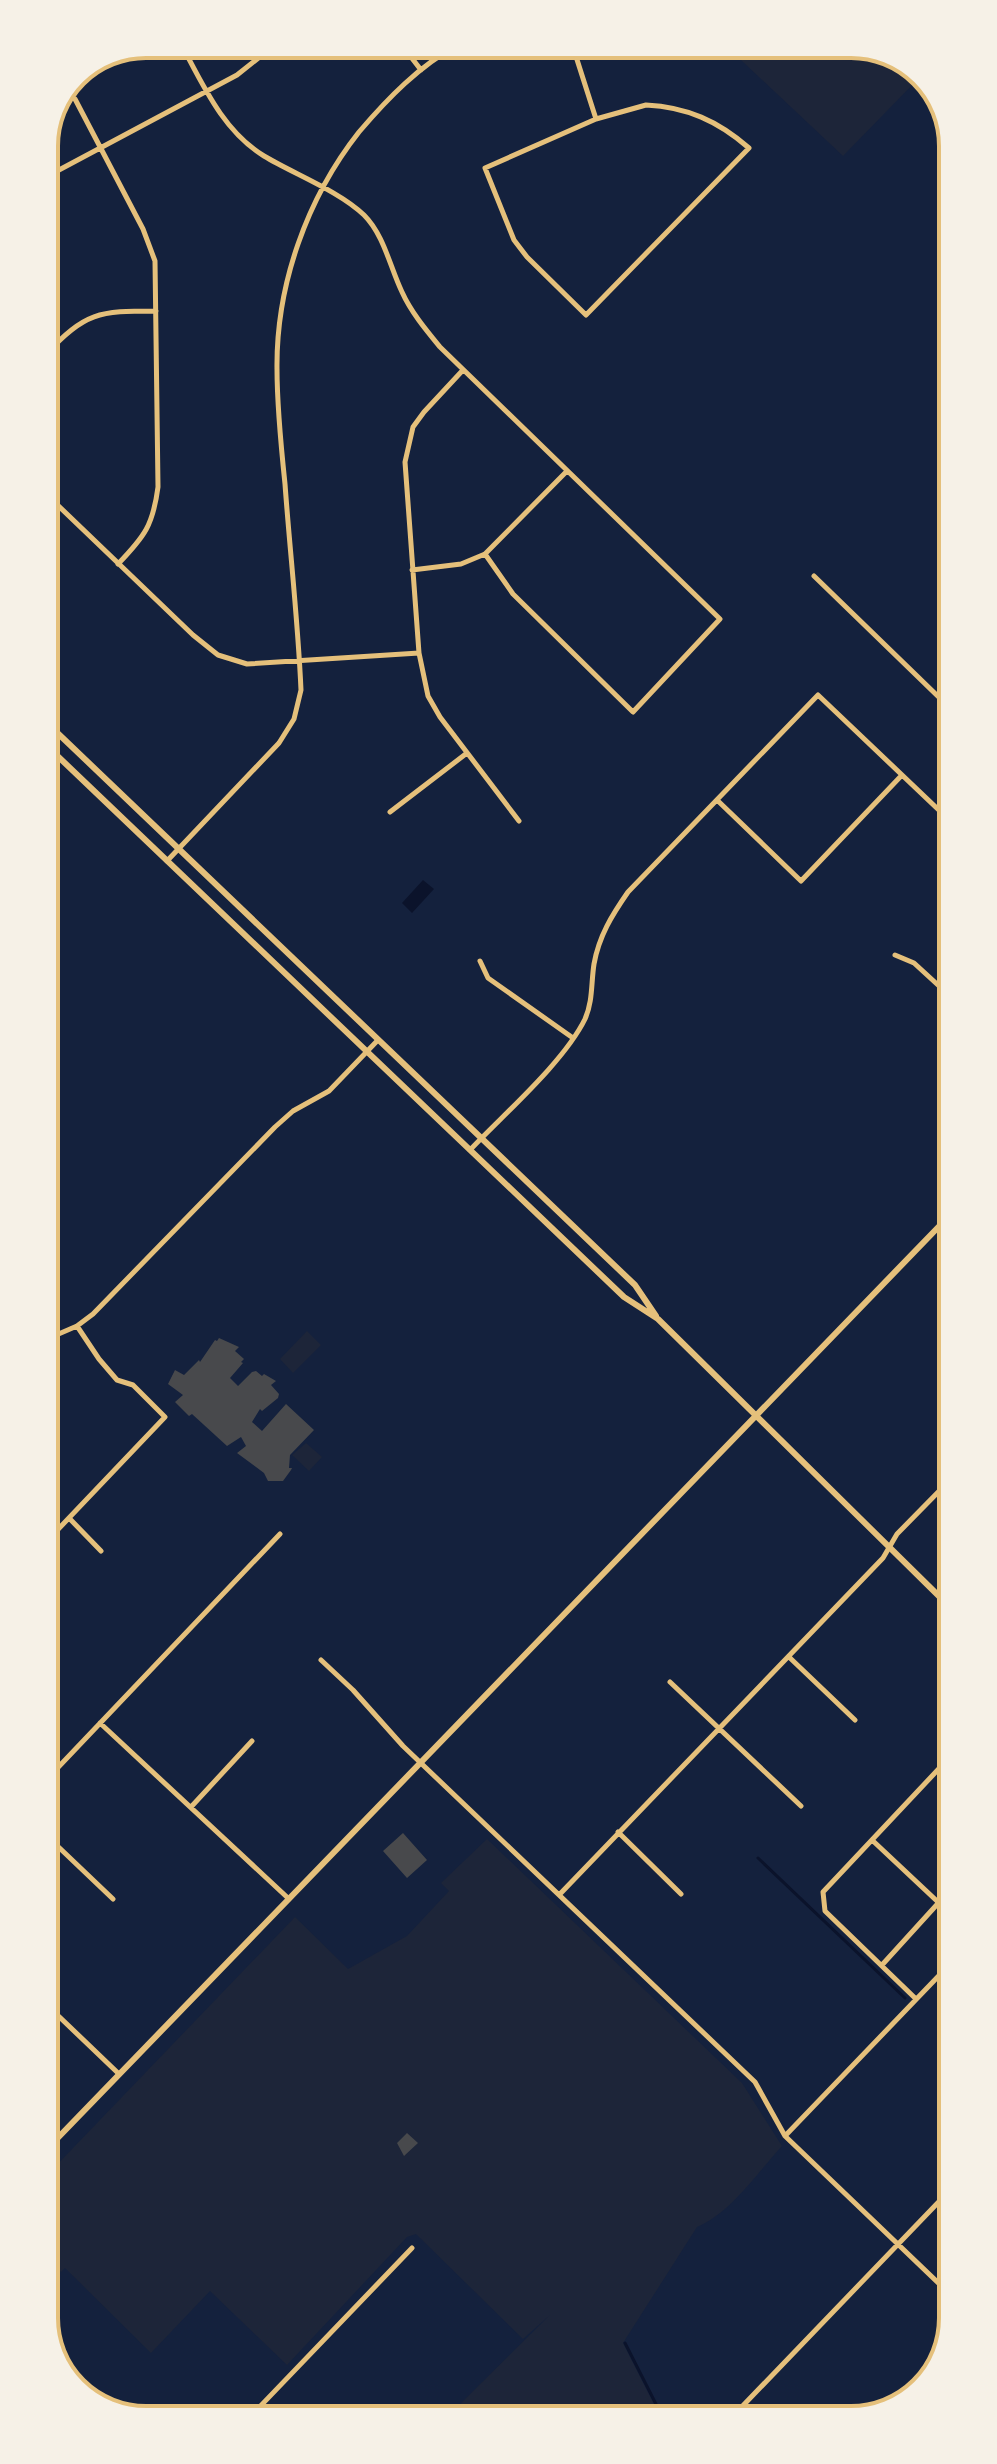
<svg xmlns="http://www.w3.org/2000/svg" width="997" height="2464" viewBox="0 0 997 2464" font-family="Ubuntu,sans-serif">
<rect width="100%" height="100%" fill="#14213d"/>
<path fill="#1d2539" d="M724,44H858L913,65L921,76L843,156Z
M307,1331L321,1345L293,1373L280,1359Z
M306,1443L322,1457L309,1471L292,1455Z
M487,1839L742,2083L782,2146C757,2173 731,2213 697,2227L623,2343L660,2416L446,2418L550,2315L523,2339L416,2234L407,2237L287,2365L210,2291L151,2353L65,2268L61,2272L49,2261V2173L295,1917L348,1969L407,1936L449,1891L441,1883Z"/>
<path fill="#0b132b" d="M423,880L434,889L412,913L402,903Z"/>
<g fill="none" stroke-linecap="round" stroke-linejoin="round">
<path stroke="#0b132b" stroke-width="3" d="M758,1858L905,1998
M625,2343L662,2416"/>
</g>
<path fill="#48494c" d="M219,1338L239,1347L235,1351L244,1359L241,1362L243,1363L230,1378L238,1386L252,1372L256,1371L262,1376L264,1374L276,1381L271,1385L279,1394L278,1398L262,1411L260,1409L252,1422L262,1431L286,1404L314,1430L290,1455L289,1468H292L291,1470L283,1481H268L264,1473L237,1453L246,1446L241,1437L227,1446L192,1414L189,1416L175,1402L183,1395L168,1384L175,1370L184,1375L199,1360L200,1362L215,1340L217,1341Z
M403,1833L427,1860L407,1878L383,1851Z
M407,2133L418,2143L404,2156L397,2143Z"/>
<g fill="none" stroke-linecap="round" stroke-linejoin="round">
<path stroke="#e5c07b" stroke-width="5" d="M181,44C203,85 223,131 264,156C294,174 339,191 364,215C384,235 390,267 402,292C411,312 426,330 440,347L720,619L633,712L513,594L485,554
M401,44L421,70
M572,44L596,119
M75,99L143,229L155,261L158,487C153,525 145,536 118,564
M646,105C687,107 718,121 749,148L586,315L527,257L514,240L485,168L596,119Z
M44,178L237,75L276,44
M45,355C86,312 98,311 156,311
M463,370L424,412L413,427L405,462L419,653L428,696L440,717L519,821
M45,493L193,635L218,655L247,664L419,653
M412,570L461,564L485,554L566,472
M814,576L949,707
M717,800L801,881L902,775
M390,812L467,753
M167,861L279,743L294,719L301,690C298,621 290,553 285,484C281,446 277,407 277,369C276,285 307,198 359,132C388,98 419,66 459,44
M895,955L914,963L950,996
M480,961L488,978L573,1038
M470,1150C504,1114 564,1062 585,1019C593,1001 591,983 594,964C599,936 612,915 628,892L818,695L943,814L949,817
M47,1339L77,1326L93,1314L275,1127L293,1111L329,1091L378,1040
M69,1518L101,1551
M47,1541L165,1417L133,1385L117,1380L99,1359L77,1326
M789,1657L855,1720
M321,1660L353,1690L403,1746L755,2082L785,2136L953,2297
M670,1682L801,1806
M100,1723L289,1899
M48,1778L280,1534
M191,1807L252,1741
M618,1832L681,1894
M48,1837L113,1899
M872,1840L938,1902
M560,1894L883,1558L897,1534L951,1479
M882,1965L952,1888
M916,1999L825,1911L823,1892L948,1759L952,1762
M48,2006L119,2074
M785,2136L952,1962
M733,2416L953,2187
M248,2419L412,2248"/>
<path stroke="#e5c07b" stroke-width="6" d="M46,722L635,1285L656,1316
M46,745L624,1297L658,1319L951,1608
M49,2147L950,1215"/>
</g>
<path d="M0 0H997V2464H0ZM146 58H851A88 88 0 0 1 939 146V2318A88 88 0 0 1 851 2406H146A88 88 0 0 1 58 2318V146A88 88 0 0 1 146 58Z" fill="#f6f1e7" fill-rule="evenodd"/>
<path fill="none" stroke="#e5c07b" stroke-width="4" d="M146 58H851A88 88 0 0 1 939 146V2318A88 88 0 0 1 851 2406H146A88 88 0 0 1 58 2318V146A88 88 0 0 1 146 58Z"/>
</svg>
